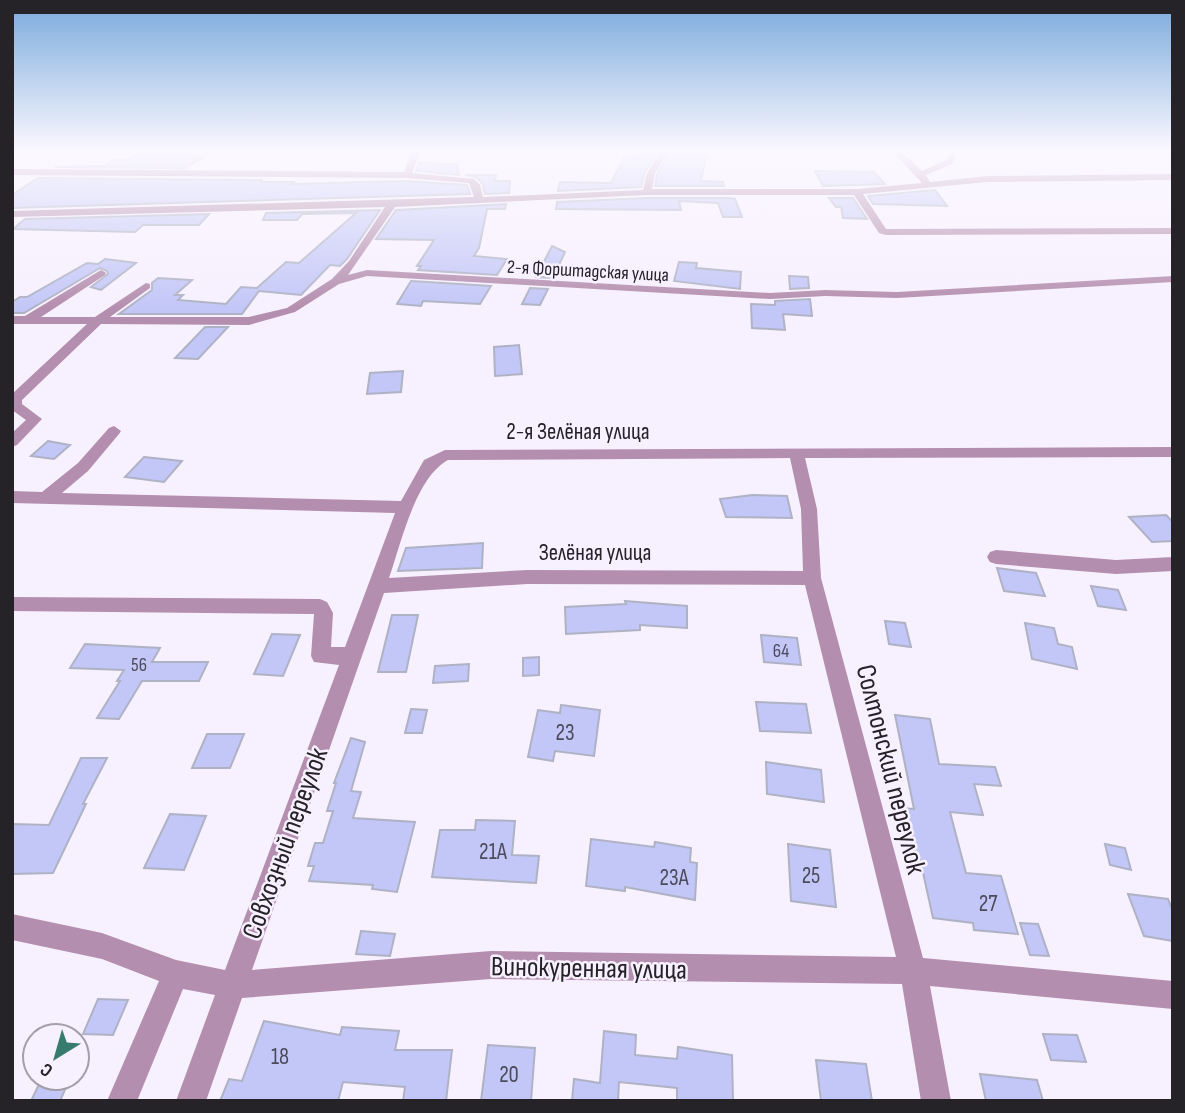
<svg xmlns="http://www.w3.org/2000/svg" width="1185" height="1113" viewBox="0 0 1185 1113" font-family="'Sofia Sans Condensed',sans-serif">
<rect width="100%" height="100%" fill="#f7f0ff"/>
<path fill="#c3c7f7" stroke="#afb2c4" stroke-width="2" d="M138,152H194L190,156L203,157L185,168L55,167L105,166L112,160H128Z
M638,152H658L645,172L641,187L558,191L560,182L611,183L625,156L638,157Z
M671,152H707L701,181L723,182L724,186H655L657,174Z
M419,163L457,164L459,175L416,171Z
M815,171L874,172L885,184L823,186Z
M465,175H496L495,181H510L509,193L485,194L483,184L476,177Z
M38,178L262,180L261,182H294L292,184L407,181L467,185L470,194L12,208V195Z
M935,190L947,206L873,204L868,196Z
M647,198H728L735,199L742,217H723L718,203L679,201L681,210L556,209L557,202Z
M829,198H853L867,219L843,218L841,207H836Z
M506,204L505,209H487L479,248L474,256L507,259L497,275L418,270L421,266H417L434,240L376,239L396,210Z
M380,210L347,259L340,266L330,265L301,295L259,291L242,314H119L152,290V283L158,278L192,280L175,295H183L178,300L226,304L241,287L257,288L286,262L299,263L356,213L302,214L297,220H263L266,213Z
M209,214L199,225H143L135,232L13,229L25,219Z
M552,246L565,252L553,278L536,277Z
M105,259L136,263L101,290L91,287L108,274L107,271L100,268L24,313H12V302L20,297H27L87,263L98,264Z
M679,262L697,263L696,268L741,272L740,289L674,281Z
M789,276L808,277L809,288L790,289Z
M411,281L491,286L480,304L423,301L421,306L397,304Z
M530,288L548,289L540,305L522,304Z
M810,299L812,316L783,314L785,330L752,328L751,304L775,305V301Z
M205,327H228L198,359L175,358Z
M519,345L522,374L495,376L494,347Z
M403,371L401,392L367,394L370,373Z
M48,441L70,445L54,459L31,456Z
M144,457L182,461L164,482L125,477Z
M752,495L787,496L792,518L726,517L720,499Z
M1166,515L1173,522V541L1152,542L1129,517Z
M483,543L482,568L398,571L406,548Z
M997,568L1036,573L1045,596L1004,591Z
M1091,586L1118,590L1126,610L1098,606Z
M625,601L687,606V628L640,625V630L566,634L565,607L626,604Z
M392,615H418L406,672H378Z
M885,621L905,623L911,647L889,644Z
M1025,623L1054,628L1058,644L1072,647L1077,669L1032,659Z
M272,634L300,635L283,676L254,674Z
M761,635L797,638L801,665L764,662Z
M85,644L160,648L152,662H208L199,681H142L119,719L97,718L120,681H117L124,670L70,668Z
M539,657V675L523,676V658Z
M469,664L468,681L433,683L435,666Z
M756,702L806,704L811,733L760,731Z
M561,705L600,710L594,756L555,751L553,761L528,757L538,710L560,713Z
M411,709L427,710L422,733H405Z
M895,715L930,719L939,764L995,767L1001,786L974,784L983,815L950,812L966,873L1001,876L1018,934L974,930L973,923L933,918L920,859L913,858L901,808L914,809Z
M207,734H244L230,768H192Z
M351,738L365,742L351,791L361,792L353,818L415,822L397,892L372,889L373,885L309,881L314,866H308L315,843H323L333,811H327L336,783H334Z
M81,758H107L83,804H86L53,873L12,874V824L49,825Z
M766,762L821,770L824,802L767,794Z
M170,814L206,816L184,870L144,868Z
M476,820L515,821L512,855L539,856L536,883L432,877L440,830H475Z
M591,839L654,847L655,842L691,848L690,862L697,863L695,900L625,887V891L586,886Z
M788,844L830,850L836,907L791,901Z
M1105,844L1125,848L1131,870L1110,865Z
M1128,894L1168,899L1173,911V941L1144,936Z
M1020,923L1038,924L1049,956L1030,955Z
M361,931L395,934L390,956L356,954Z
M98,999L128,1000L113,1035L83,1034Z
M264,1021L340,1035L342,1027L399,1031L395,1050H452L446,1101H403L405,1087L343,1082L338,1101H220L229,1079L242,1081Z
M604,1031L636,1035L635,1055L677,1059L678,1047L732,1055L733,1101H677V1088L619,1082L618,1101H572L574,1079L600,1083Z
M1043,1034L1077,1035L1086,1062L1051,1060Z
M488,1045L535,1048L531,1101H481Z
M816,1060L866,1064L872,1101H821Z
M980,1074L1037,1080L1043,1101H986Z
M40,1082L67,1085L60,1101H31Z"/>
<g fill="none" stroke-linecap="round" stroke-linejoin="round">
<path fill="#b48eae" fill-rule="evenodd" d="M412,152H420L412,173L474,179L480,185L483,197L643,190L647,173L661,152H669L655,173L652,189H857L922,183L893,152H902L922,171L946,160L951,154H957L952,164L926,175L930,182L987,176L1173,174V180L987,182L863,194L886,229L1173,228V234L886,235L879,233L854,195H647L395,207L348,275L367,270L770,293L825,290L897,292L1173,276V282L897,298L825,296L770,299L367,276L339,284L295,312L249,325L101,324L22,400V404L42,419L17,445L12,447V433L26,420L12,410V394L87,324H12V316H25L101,270L106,273L105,275L41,317H95L146,283L150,284V288L110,317H249L287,308L332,279L349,261L385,207L12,217V211L474,197L469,183L407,178L12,175V169L404,172Z
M114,426L121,431L119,434L88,471L62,493L401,501L424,460L445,450L1173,447V457L805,458L817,509L821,578L923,958L1173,981V1009L930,986L951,1101H921L902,984L491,979L242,998L206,1101H176L215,995L183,989L137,1101H107L159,981L102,959L12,940V914L102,933L176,960L225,970L339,665L314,662L311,656L314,614L12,611V597L320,599L327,602L333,613L331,647H345L395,513L12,503V491L42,492L78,463L109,428ZM790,458L801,509L803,571L527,570L389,578C401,544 415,478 448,460ZM527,584L805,585L896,957L491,951L252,970L384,593Z
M996,550L1116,560L1173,557V571L1116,574L996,564L990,562L987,557L990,552Z"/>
</g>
<linearGradient id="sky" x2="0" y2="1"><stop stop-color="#79a9dc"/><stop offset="0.49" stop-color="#fbf8ff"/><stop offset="1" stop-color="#fbf8ff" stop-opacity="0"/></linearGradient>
<rect width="1185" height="308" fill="url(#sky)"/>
<g text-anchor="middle" stroke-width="5" stroke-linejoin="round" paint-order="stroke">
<g font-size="19" fill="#252228" stroke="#f7f0ff">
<text transform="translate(588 270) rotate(3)" y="7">2-я Форштадская улица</text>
</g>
<g font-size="19" fill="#4c4b5c">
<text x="781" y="657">64</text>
<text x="139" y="671">56</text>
</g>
<g font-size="23" fill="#252228" stroke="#f7f0ff">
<text x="578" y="439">2-я Зелёная улица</text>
<text x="595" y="560">Зелёная улица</text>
</g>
<g font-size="23" fill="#4c4b5c">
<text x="565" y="740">23</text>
<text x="493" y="859">21А</text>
<text x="811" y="883">25</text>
<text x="674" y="885">23А</text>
<text x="988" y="911">27</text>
<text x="280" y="1064">18</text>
<text x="509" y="1082">20</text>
</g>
<g font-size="28" fill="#252228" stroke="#f7f0ff">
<text transform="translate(892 769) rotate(76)" y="10">Солтонский переулок</text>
<text transform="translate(284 843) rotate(-70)" y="10">Совхозный переулок</text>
<text transform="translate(589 967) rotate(1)" y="10">Винокуренная улица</text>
</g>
</g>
<rect width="1185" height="1113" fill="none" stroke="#252228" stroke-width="28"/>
<g transform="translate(56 1057) rotate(217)"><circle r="33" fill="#f7f0ff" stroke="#a39ea9" stroke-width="2"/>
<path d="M0-5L12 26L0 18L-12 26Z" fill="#377b6f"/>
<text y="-10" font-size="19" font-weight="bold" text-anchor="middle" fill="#252228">С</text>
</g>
</svg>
